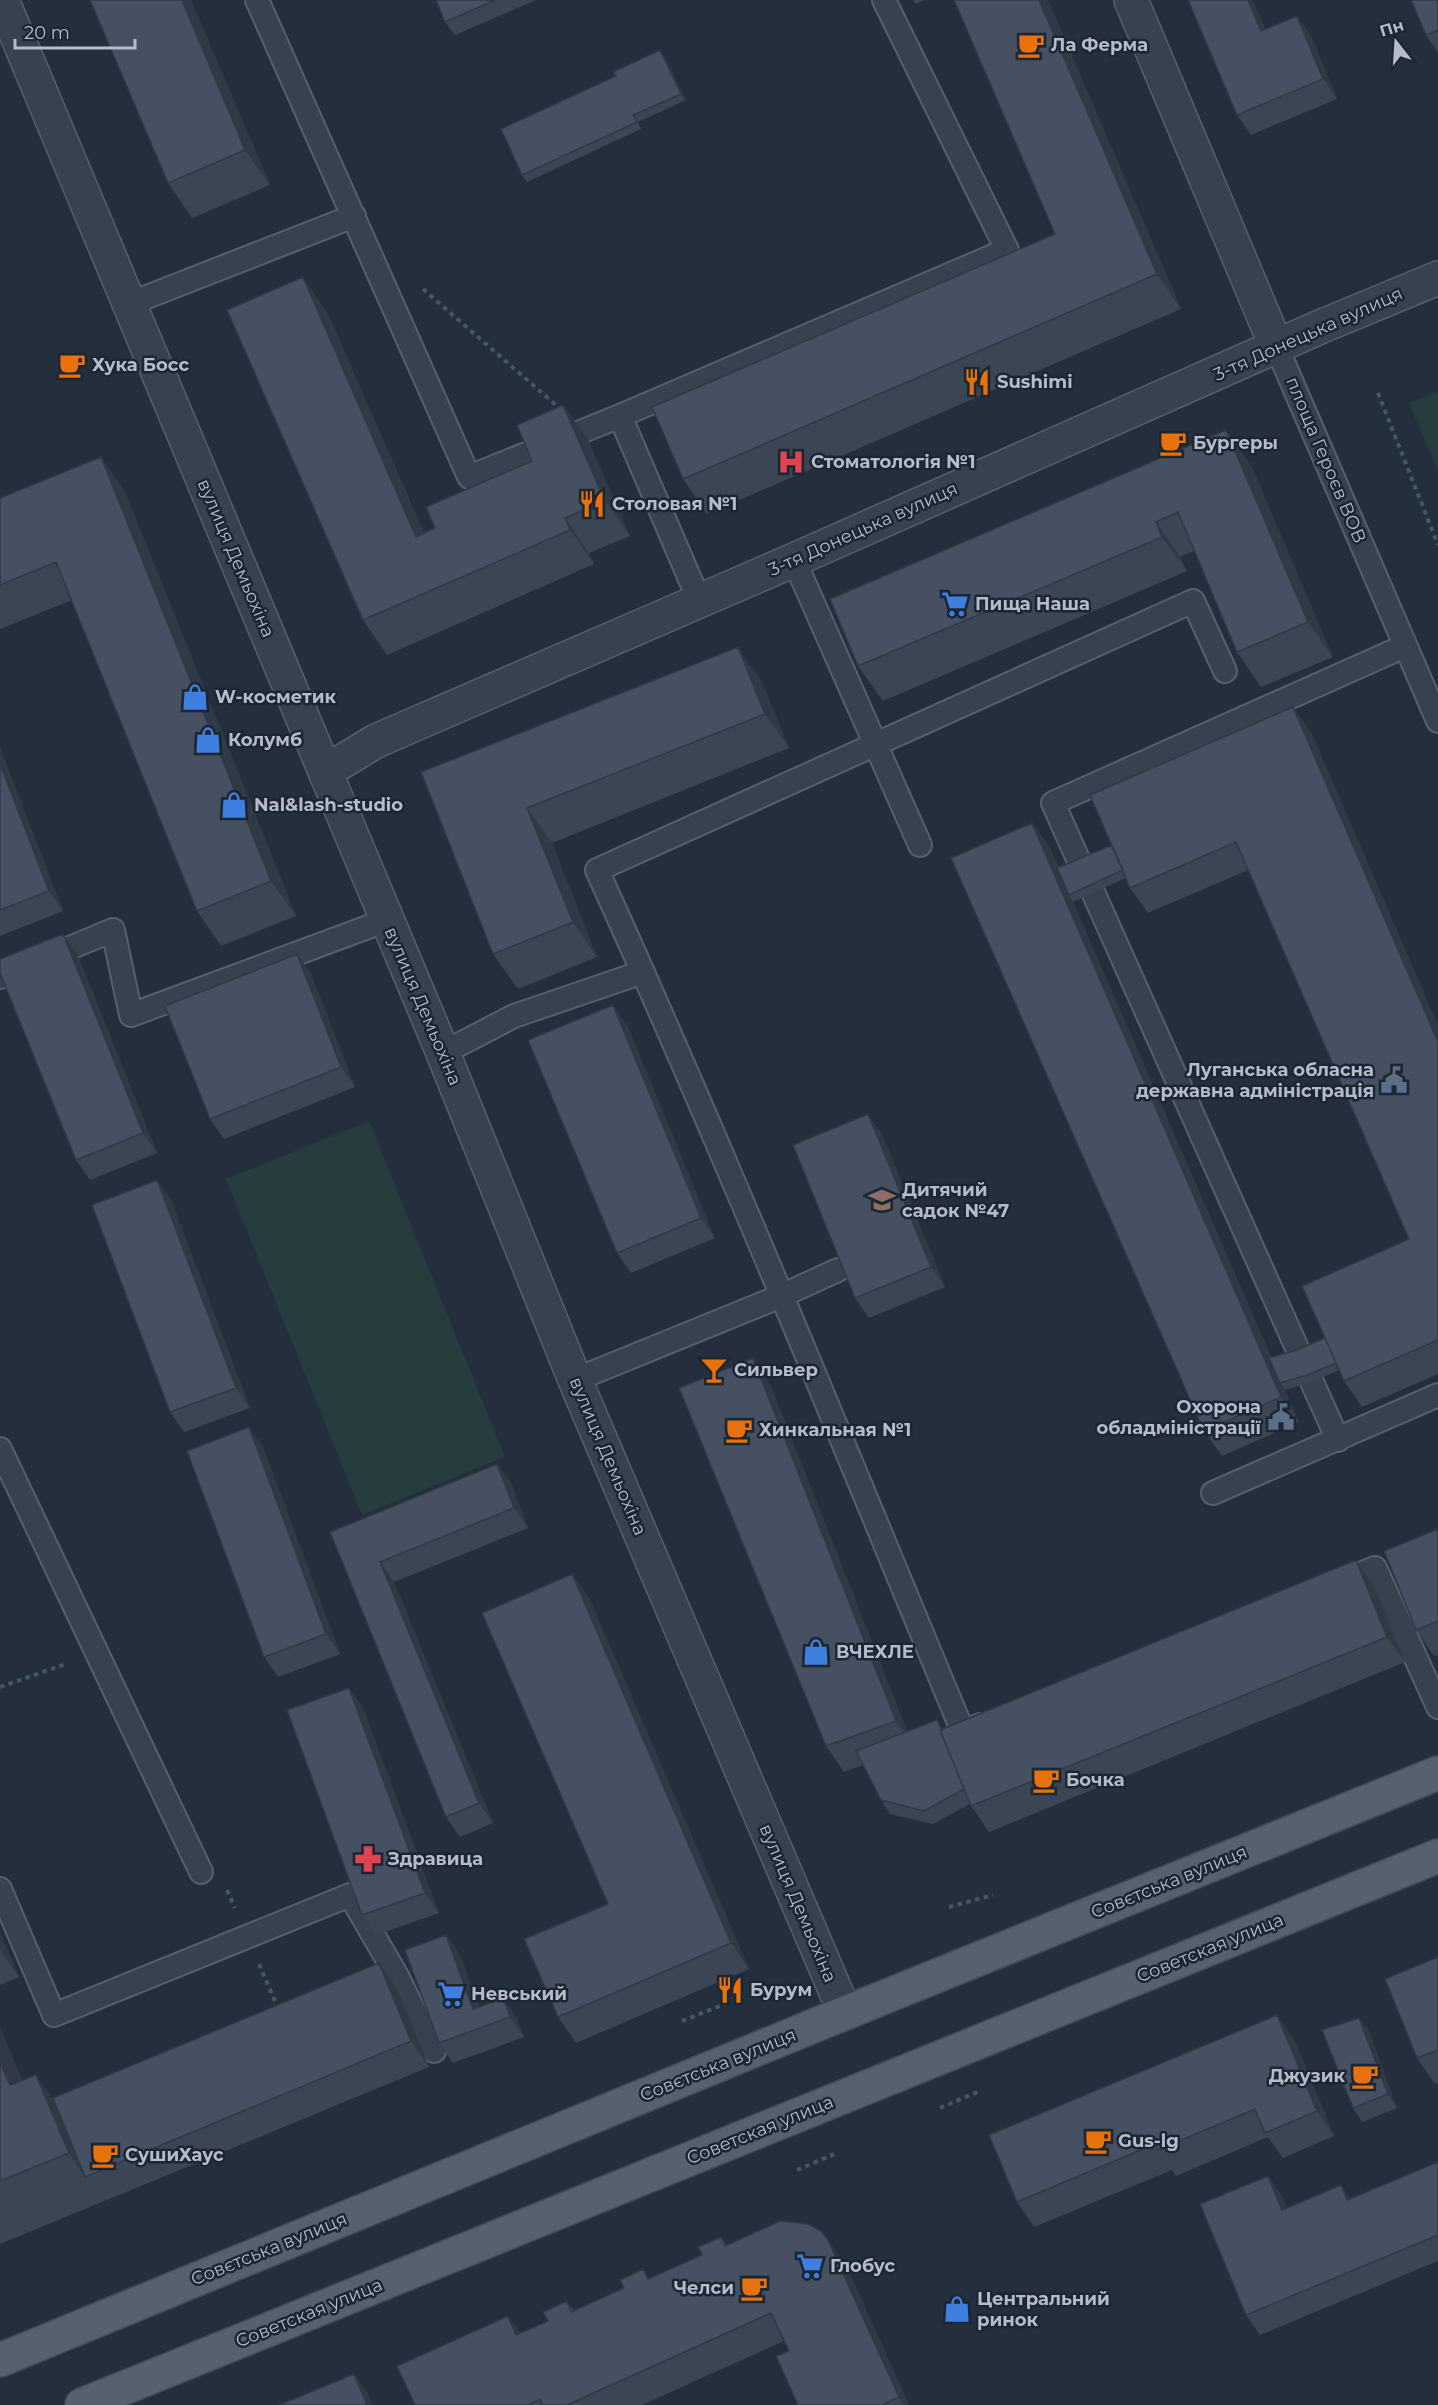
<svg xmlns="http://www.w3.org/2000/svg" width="1438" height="2405" viewBox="0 0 1438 2405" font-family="Montserrat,sans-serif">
<rect width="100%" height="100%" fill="#242f3e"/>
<path fill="#263c3f" d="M1438,391V471L1409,403Z
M369,1121L505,1457L362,1515L226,1179Z"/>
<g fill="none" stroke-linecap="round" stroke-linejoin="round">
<defs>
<path id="service" d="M257,0L469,477L620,416L1007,250L884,0
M129,304L354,216
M1277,348L1438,721
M620,416L699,600
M794,560L920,845
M1082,868L1053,803L1405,646
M1093,892L1301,1357
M0,977L113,930L131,1015L387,920
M443,1053L514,1016L643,972
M575,1380L781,1296L838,1270
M1312,1382L1338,1440
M0,1449L201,1872
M1213,1493L1438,1395
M1337,1583L1375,1568L1438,1707
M980,1725L963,1732C843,1444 726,1154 597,870L1193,601L1225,671
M0,1889L54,2015L350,1895L397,1976L434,2051"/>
<path id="minor" d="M2,0L443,1053L575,1380L845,2013
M1131,0L1277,348
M325,772L376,741L794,560L1320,327L1438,278"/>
<path id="primary" d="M0,2360L845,2013L1438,1773
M82,2405L1438,1856"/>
</defs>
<use href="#service" stroke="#565f6c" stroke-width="26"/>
<use href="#minor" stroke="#565f6c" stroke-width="36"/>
<use href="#primary" stroke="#414a57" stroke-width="36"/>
<path stroke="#44595c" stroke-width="4" stroke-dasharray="4.5 4.5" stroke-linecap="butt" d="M423,289L557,406
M1378,393L1438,545
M0,1687L68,1663
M227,1890L235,1908
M949,1907L993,1895
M259,1964L278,2008L280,2007
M682,2021L725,2004
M940,2108L980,2091
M797,2170L837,2153"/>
<use href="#service" stroke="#38414e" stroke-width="22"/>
<use href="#minor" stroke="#38414e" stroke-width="33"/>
<use href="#primary" stroke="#56606e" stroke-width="33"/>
</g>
<path fill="#3b4654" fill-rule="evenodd" d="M191,0L270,185L192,218L168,183Z
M436,0H536L455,35L445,22Z
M913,0H925L916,4Z
M1048,0L1181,309L707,514L683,479L1055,234Z
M1438,0V53L1426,35Z
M1297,16L1311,36L1337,99L1251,135L1237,115L1266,29Z
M665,57L686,100L638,122L641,129L527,182L522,175Z
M327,312L424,533L435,528L532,461L563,405L588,440L630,536L589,553L594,564L387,655L363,620Z
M101,457L125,492L296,916L221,946L197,911L72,600L0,629V498Z
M1251,465L1333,657L1261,687L1237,652L1194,551L1180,557L1187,571L883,701L858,666Z
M762,682L789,748L552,843L597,957L518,989L493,954L421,772Z
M1311,732L1438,1026V1374L1362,1407L1344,1381L1339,1370L1312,1382L1285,1390L1299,1422L1222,1456L1204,1431L1032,823L1050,848L1059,868L1112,845ZM1248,870L1409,1239L1325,1338L1297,1350L1271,1357L1073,902L1126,878L1130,888L1148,913Z
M0,748L63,911L0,936Z
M77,954L157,1153L90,1180L76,1160Z
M297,954L311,974L355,1087L224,1139L210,1119Z
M627,1025L715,1238L631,1273L617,1253Z
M882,1134L945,1287L869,1318L855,1298Z
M171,1200L250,1408L184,1432L170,1412Z
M770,1384L907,1731L943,1729L1356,1560L1374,1586L1405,1662L989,1832L970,1804L933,1824L890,1814L881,1800L863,1765L844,1772L826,1746Z
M249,1427L263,1447L340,1654L278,1677L264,1657Z
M497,1464L511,1483L528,1528L394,1582L493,1823L460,1837L446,1817L330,1532Z
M1438,1529V1654L1434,1656L1416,1630Z
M572,1574L590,1600L749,1969L576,2043L558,2017L608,1904Z
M349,1688L363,1708L439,1913L376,1935L362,1915Z
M0,1932L19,1977L0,1985Z
M446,1935L460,1955L479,2007L517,2018L524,2037L453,2063L439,2043Z
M1438,1957V2083L1435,2084L1417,2058Z
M397,1989L429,2067L0,2244V2028L22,2080L53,2098Z
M1359,2018L1369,2031L1397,2108L1362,2122L1353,2108Z
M1295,2041L1334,2136L1283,2158L1268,2137L1176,2176L1172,2170L1034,2227L1017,2202Z
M1438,2162V2261L1260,2335L1246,2315L1282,2196L1286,2208L1350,2199Z
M721,2237L727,2245L846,2265L909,2405H798L789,2351L784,2341L642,2405H415L508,2316L520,2333L548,2321L567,2301L574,2311L702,2255Z"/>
<path fill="#303945" d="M182,0H191L270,185L245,150Z
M1039,0H1048L1181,309L1157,274Z
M1248,0H1253L1275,51L1261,31Z
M1297,16L1311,36L1337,99L1323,79Z
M660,50L665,57L686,100L681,94Z
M303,277L327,312L440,571L416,537Z
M563,405L588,440L630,536L605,501Z
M1226,430L1251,465L1333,657L1308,622Z
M101,457L125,492L296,916L271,881Z
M565,518L589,553L594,564L570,530Z
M1156,522L1180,557L1187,571L1162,537Z
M738,647L762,682L789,748L765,714Z
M1293,707L1311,732L1438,1026V1042Z
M0,748L63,911L49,891L0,764Z
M527,808L552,843L597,957L573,922Z
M1032,823L1050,848L1070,894L1069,895L1073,902L1282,1383H1280L1285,1390L1299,1422L1281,1397Z
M63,934L77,954L157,1153L143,1133Z
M297,954L311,974L355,1087L341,1067Z
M613,1005L627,1025L715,1238L701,1218Z
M868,1114L882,1134L945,1287L931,1267Z
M157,1180L171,1200L250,1408L236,1388Z
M753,1358L770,1384L913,1747L896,1721Z
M249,1427L263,1447L340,1654L326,1634Z
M497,1464L511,1483L528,1528L514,1508Z
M1356,1560L1374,1586L1405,1662L1387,1637Z
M380,1562L394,1582L493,1823L479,1803Z
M572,1574L590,1600L749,1969L731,1943Z
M349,1688L363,1708L439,1913L425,1893Z
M0,1932L19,1977L0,1950Z
M446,1935L460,1955L486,2026L473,2009Z
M379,1963L397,1989L429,2067L411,2041Z
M503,1998L517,2018L524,2037L510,2017Z
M1277,2015L1295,2041L1334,2136L1317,2111Z
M1359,2018L1369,2031L1397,2108L1388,2094Z
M0,2028L44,2134L10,2085L0,2062Z
M36,2075L71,2124L85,2177L69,2153Z
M1268,2176L1282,2196L1296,2229L1282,2210Z
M1341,2185L1355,2205L1347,2200Z
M828,2240L846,2265L909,2405H904L899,2397Z
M508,2316L526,2342L516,2335Z
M354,2374L368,2393L372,2405H367Z"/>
<path fill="#455162" stroke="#303945" stroke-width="1.5" d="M90,0H182L245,150L168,183Z
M436,0H495L445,22Z
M954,0H1039L1157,274L683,479L652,407L1055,234Z
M1188,0H1248L1261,31L1297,16L1323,79L1237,115Z
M1411,0H1438V30L1426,35Z
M660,50L681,94L633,115L637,122L522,175L501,129L616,76L613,72Z
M303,277L416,537L435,528L426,507L532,461L517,425L563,405L605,501L565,518L570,530L363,620L227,310Z
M1226,430L1308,622L1237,652L1178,512L1156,522L1162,537L858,666L830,599Z
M101,457L271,881L197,911L56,562L0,585V498Z
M738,647L765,714L527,808L573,922L493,954L421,772Z
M1293,707L1438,1042V1340L1344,1381L1302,1286L1409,1239L1236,842L1130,888L1090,795Z
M0,764L49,891L0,910Z
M1032,823L1281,1397L1204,1431L951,858Z
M1112,845L1123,870L1069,895L1057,868Z
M63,934L143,1133L76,1160L0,973V959Z
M297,954L341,1067L210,1119L165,1006Z
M613,1005L701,1218L617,1253L528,1040Z
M868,1114L931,1267L855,1298L793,1145Z
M157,1180L236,1388L170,1412L92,1205Z
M1325,1338L1336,1363L1307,1375L1280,1383L1269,1358L1297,1350Z
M753,1358L896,1721L826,1746L679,1388Z
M249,1427L326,1634L264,1657L187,1451Z
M497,1464L514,1508L380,1562L479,1803L446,1817L330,1532Z
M1438,1529V1621L1416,1630L1384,1551Z
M1356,1560L1387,1637L971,1806L940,1730Z
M572,1574L731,1943L558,2017L524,1939L608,1904L482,1613Z
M349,1688L425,1893L362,1915L287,1710Z
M937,1720L942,1730H940L964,1789L924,1811L881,1800L856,1751Z
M446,1935L473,2009L503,1998L510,2017L439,2043L405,1950Z
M1438,1957V2050L1417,2058L1385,1979Z
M379,1963L411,2041L85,2177L53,2098Z
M1277,2015L1317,2111L1265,2133L1255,2109L1158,2150L1155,2144L1017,2202L989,2135Z
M1359,2018L1388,2094L1353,2108L1322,2030Z
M0,2062L10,2085L36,2075L69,2153L0,2181Z
M1438,2162V2235L1246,2315L1200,2204L1268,2176L1282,2210L1341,2185L1347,2200Z
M780,2221L808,2224L821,2231L828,2240L899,2397L882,2405H798L776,2356L789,2351L771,2313L567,2405H543L540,2399L528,2405H415L397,2366L508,2316L516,2335L548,2321L543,2312L567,2301L571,2312L624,2288L620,2280L643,2269L648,2279L702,2255L698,2247L721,2237L725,2246Z
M354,2374L367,2405H279Z"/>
<defs>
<symbol id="cafe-bare" viewBox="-9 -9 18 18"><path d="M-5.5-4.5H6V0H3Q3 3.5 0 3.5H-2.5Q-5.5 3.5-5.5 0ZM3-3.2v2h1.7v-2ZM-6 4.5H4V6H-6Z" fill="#e8710a" stroke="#1d2633" stroke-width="2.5" paint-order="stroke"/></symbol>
<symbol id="restaurant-bare" viewBox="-9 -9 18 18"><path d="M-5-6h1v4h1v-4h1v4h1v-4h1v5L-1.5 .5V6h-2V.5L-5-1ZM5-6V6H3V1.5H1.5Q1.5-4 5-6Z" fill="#e8710a" stroke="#1d2633" stroke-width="2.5" paint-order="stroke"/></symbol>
<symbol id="hospital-bare" viewBox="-9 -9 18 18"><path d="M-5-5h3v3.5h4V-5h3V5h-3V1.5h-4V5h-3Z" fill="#e0444e" stroke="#1d2633" stroke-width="2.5" paint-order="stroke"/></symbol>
<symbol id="supermarket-bare" viewBox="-9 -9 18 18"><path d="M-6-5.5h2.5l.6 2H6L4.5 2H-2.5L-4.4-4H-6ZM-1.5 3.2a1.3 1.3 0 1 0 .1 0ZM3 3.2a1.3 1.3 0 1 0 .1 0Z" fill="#3f7fe0" stroke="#1d2633" stroke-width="2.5" paint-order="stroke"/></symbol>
<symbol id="shop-bare" viewBox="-9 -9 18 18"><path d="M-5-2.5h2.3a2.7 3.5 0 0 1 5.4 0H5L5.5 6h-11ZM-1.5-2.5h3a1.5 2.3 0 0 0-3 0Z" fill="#3f7fe0" stroke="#1d2633" stroke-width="2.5" paint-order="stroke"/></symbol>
<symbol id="civic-bare" viewBox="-9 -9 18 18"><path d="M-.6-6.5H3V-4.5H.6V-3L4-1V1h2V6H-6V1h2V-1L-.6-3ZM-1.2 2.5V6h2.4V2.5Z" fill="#5c6f8a" stroke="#1d2633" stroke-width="2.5" paint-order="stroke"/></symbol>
<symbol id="school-bare" viewBox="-9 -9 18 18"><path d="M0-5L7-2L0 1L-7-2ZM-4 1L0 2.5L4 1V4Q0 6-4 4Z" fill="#8d6e63" stroke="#1d2633" stroke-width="2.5" paint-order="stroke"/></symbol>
<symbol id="bar-bare" viewBox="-9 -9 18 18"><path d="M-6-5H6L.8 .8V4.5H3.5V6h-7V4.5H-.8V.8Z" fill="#e8710a" stroke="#1d2633" stroke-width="2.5" paint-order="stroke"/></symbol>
<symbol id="pharmacy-bare" viewBox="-9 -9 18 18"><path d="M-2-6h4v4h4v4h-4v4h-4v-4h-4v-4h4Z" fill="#e0444e" stroke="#1d2633" stroke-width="2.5" paint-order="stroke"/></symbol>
</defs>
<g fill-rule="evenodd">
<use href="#cafe-bare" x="1012" y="26" width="38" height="38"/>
<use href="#cafe-bare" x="53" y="346" width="38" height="38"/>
<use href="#restaurant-bare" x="958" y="363" width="38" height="38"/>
<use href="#cafe-bare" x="1154" y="424" width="38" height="38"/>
<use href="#hospital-bare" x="772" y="443" width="38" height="38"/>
<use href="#restaurant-bare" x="573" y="485" width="38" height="38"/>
<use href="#supermarket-bare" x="936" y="585" width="38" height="38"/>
<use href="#shop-bare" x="176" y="678" width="38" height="38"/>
<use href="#shop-bare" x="189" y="721" width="38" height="38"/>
<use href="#shop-bare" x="215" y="786" width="38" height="38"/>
<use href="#civic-bare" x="1375" y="1061" width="38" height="38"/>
<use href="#school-bare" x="863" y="1181" width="38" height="38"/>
<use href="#bar-bare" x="695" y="1351" width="38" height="38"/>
<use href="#civic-bare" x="1262" y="1398" width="38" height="38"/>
<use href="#cafe-bare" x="720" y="1411" width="38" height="38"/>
<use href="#shop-bare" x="797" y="1633" width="38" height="38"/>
<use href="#cafe-bare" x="1027" y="1761" width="38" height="38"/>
<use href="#pharmacy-bare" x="349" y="1840" width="38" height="38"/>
<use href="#restaurant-bare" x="711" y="1971" width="38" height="38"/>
<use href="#supermarket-bare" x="432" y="1975" width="38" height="38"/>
<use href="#cafe-bare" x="1346" y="2057" width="38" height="38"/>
<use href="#cafe-bare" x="1079" y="2122" width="38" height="38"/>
<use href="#cafe-bare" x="86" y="2136" width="38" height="38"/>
<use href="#supermarket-bare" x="791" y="2247" width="38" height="38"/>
<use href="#cafe-bare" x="735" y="2269" width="38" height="38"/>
<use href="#shop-bare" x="938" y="2290" width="38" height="38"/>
</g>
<g text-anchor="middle" stroke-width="5" stroke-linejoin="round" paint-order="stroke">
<g font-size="18" font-weight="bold" fill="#b4bcc9" stroke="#1d2633" text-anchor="start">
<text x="1051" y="51">Ла Ферма</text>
<text x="92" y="371">Хука Босс</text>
<text x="997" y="388">Sushimi</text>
<text x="1193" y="449">Бургеры</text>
<text x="811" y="468">Стоматологія №1</text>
<text x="612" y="510">Столовая №1</text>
<text x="975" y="610">Пища Наша</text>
<text x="215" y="703">W-косметик</text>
<text x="228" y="746">Колумб</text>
<text x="254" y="811">Nal&amp;lash-studio</text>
<text x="1374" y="1076" text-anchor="end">Луганська обласна<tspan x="1374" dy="21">державна адміністрація</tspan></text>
<text x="902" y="1196">Дитячий<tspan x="902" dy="21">садок №47</tspan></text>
<text x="734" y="1376">Сильвер</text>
<text x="1261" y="1413" text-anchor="end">Охорона<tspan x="1261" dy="21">обладміністрації</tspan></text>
<text x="759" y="1436">Хинкальная №1</text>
<text x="836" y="1658">ВЧЕХЛЕ</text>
<text x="1066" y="1786">Бочка</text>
<text x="388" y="1865">Здравица</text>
<text x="750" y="1996">Бурум</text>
<text x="471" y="2000">Невський</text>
<text x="1345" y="2082" text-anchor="end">Джузик</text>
<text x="1118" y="2147">Gus-lg</text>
<text x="125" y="2161">СушиХаус</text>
<text x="830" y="2272">Глобус</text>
<text x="734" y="2294" text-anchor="end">Челси</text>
<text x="977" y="2305">Центральний<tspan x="977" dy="21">ринок</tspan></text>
</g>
<g font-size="18" fill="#b4bcc9" stroke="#1d2633">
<text transform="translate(1308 334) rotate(-24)" y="6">3-тя Донецька вулиця</text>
<text transform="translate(1326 460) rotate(67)" y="6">площа Героєв ВОВ</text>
<text transform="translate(863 529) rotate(-24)" y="6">3-тя Донецька вулиця</text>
<text transform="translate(236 558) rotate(67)" y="6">вулиця Демьохіна</text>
<text transform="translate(423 1006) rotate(67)" y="6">вулиця Демьохіна</text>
<text transform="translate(608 1456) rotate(67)" y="6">вулиця Демьохіна</text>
<text transform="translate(1169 1882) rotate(-22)" y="6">Совєтська вулиця</text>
<text transform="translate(798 1903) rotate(67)" y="6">вулиця Демьохіна</text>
<text transform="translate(1210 1948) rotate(-22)" y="6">Советская улица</text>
<text transform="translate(718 2065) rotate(-22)" y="6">Совєтська вулиця</text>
<text transform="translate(760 2130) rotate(-22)" y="6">Советская улица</text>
<text transform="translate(269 2249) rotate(-22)" y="6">Совєтська вулиця</text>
<text transform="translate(309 2313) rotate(-22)" y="6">Советская улица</text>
</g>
</g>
<g transform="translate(1396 42) rotate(343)" stroke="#1d2633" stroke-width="4.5" paint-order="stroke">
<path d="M0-4.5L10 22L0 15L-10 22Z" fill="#b4bcc9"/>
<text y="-9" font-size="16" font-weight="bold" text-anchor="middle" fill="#b4bcc9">Пн</text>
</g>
<path d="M15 39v9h120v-9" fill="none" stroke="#b4bcc9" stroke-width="3"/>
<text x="24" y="39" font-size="18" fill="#b4bcc9" stroke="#1d2633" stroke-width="4.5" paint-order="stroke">20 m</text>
</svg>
